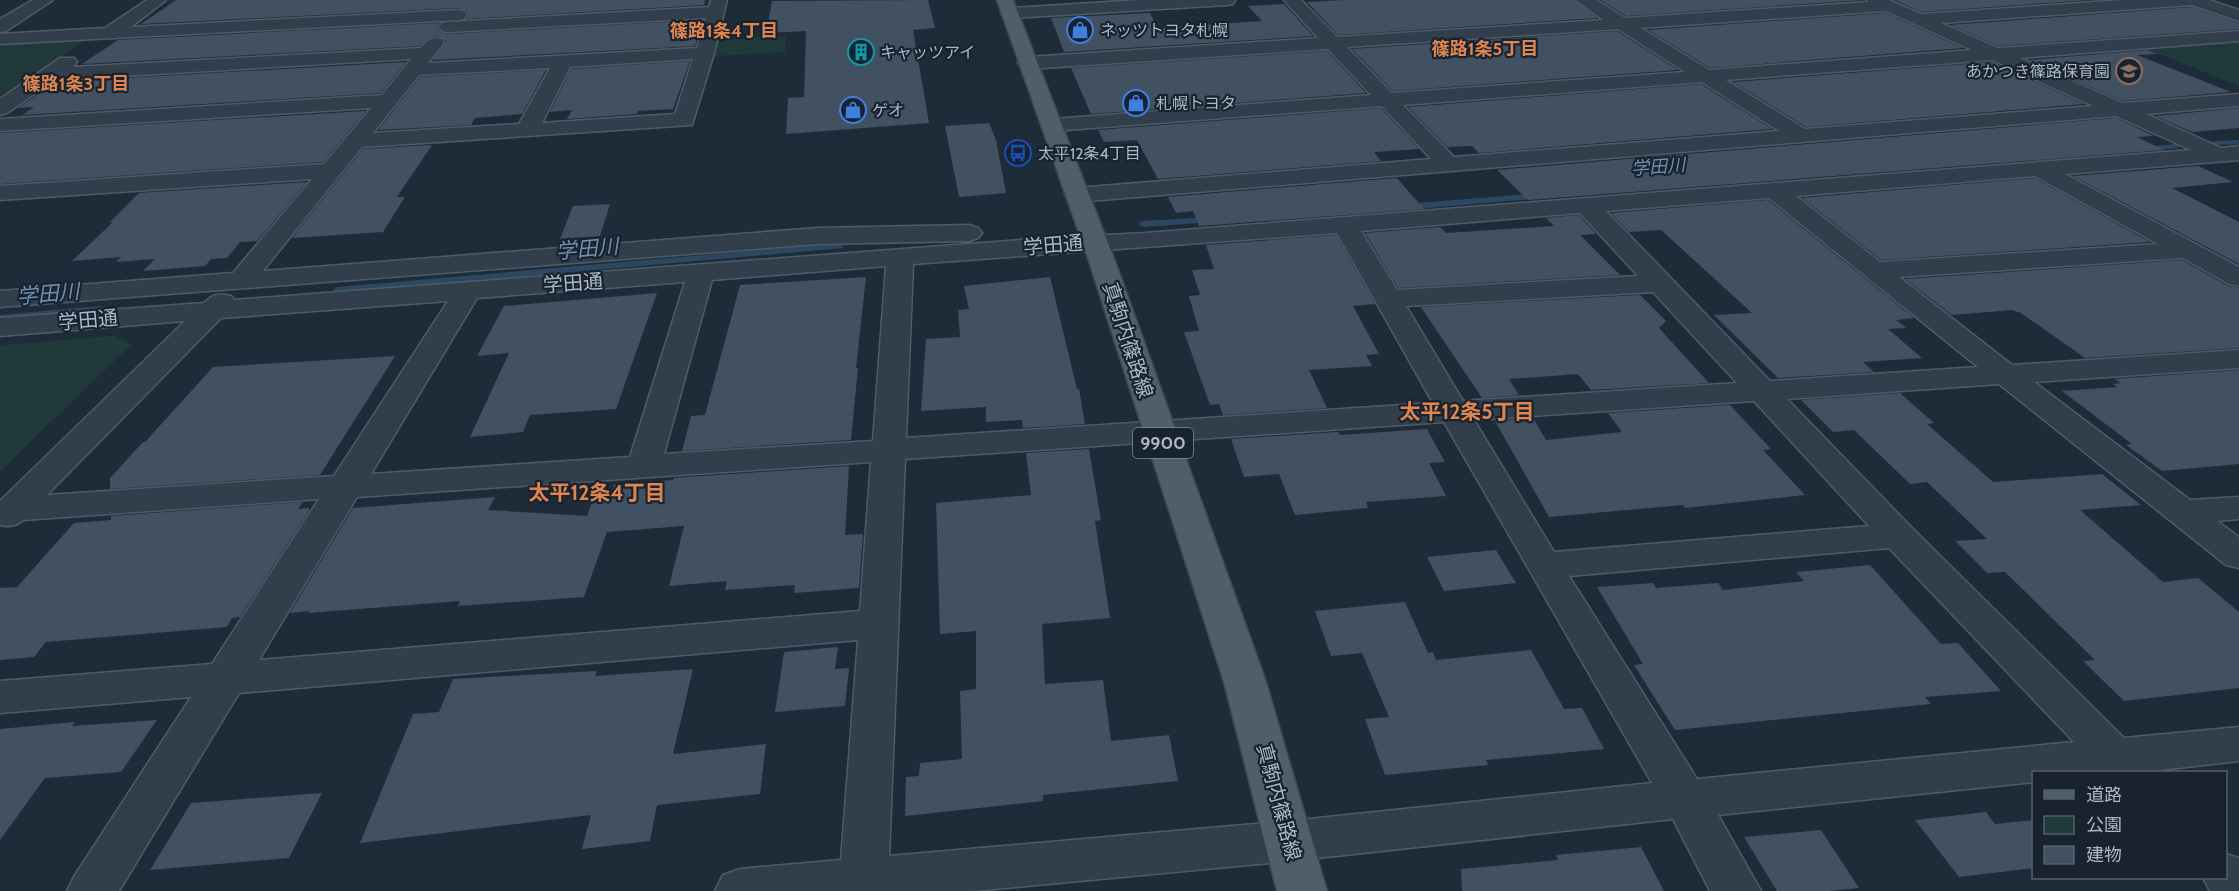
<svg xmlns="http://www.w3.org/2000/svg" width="2239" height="891" viewBox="0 0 2239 891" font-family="Cabin,'Noto Sans JP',sans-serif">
<rect width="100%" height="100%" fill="#1e2c3a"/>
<path fill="#203a3b" d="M786,36L785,52L714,56L718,40Z
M79,39L86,40L0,97V44Z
M2239,40V86L2142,47Z
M115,336L131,345L0,471V345Z"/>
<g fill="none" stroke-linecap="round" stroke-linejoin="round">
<path fill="#2e4761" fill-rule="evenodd" d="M2239,140V144L2215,145L2211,143L2215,141Z
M2175,144H2178V148L2144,151L2140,149L2144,147Z
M1540,193L1544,196L1543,198L1405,210L1401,207L1405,204Z
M1211,217L1214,218V222L1143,227L1138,224L1143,221Z
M840,243L843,244V248L338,293L333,290L338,287Z
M100,306L105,309L104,311L0,321V315Z"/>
</g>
<path fill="#415162" d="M176,0H705L704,5L467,19L469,15L466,10L458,8L141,24Z
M928,0L935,28L913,30L929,123L786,134L788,98L804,97L806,31L766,33L772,1Z
M1344,0H1574L1597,18L1338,35L1307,2Z
M1600,0H1864L1626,16Z
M1895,0H2090L1921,12Z
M1284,4L1313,36L1064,52L1051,18L1150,13L1158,28L1262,21L1248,6Z
M2192,7L2239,23V29L1998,46L1950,25Z
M1886,13L1963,48L1710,68L1648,30Z
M703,20L695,46L433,60L446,42L442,37L435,36L429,38L420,46L82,64L118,40L439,23L437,27L440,32L448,34Z
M1617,31L1678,70L1393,91L1352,49Z
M2148,50L2157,54L2137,55L2231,92L2122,101L2029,60Z
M1327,51L1366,93L1091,114L1071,68Z
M690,61L673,109L638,111L637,114L567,119L572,110L550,112L571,69Z
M406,62L381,93L22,115L34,107L18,108L56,82Z
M1993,62L2084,104L1806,127L1733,82Z
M546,70L522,114L475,118L471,125L378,130L420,77Z
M1701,84L1772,129L1479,153L1472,146L1447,147L1408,107Z
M1381,108L1419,149L1374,152L1381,161L1158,179L1137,140L1104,142L1098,130Z
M2239,108V128L2192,132L2155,116Z
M366,111L323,162L0,184V133Z
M2116,118L2154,136L2137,137L2164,150L1528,200L1497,170Z
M989,123L996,140L1006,193L959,197L945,126Z
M432,145L397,197H405L383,232L292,238L363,149Z
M2198,166L2233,182L2172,188L2239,222V264L2073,176Z
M1397,178L1424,209L1199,226L1193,211L1176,213L1168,197Z
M2035,178L2150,242L1881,260L1802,198Z
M307,182L257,241L240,242L227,258L211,259L205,266L143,271L155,259L116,262L121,257L72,261L113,222L109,223L139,193Z
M1768,200L1914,318L1896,320L1906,328L1888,329L1922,358L1863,362L1874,372L1778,378L1714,315L1752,313L1661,230L1629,232L1611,213Z
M610,204L600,236L560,239L573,206Z
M1579,215L1596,234L1580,235L1620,275L1398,288L1365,233L1440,227L1446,233L1554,226L1546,218Z
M1336,235L1375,304L1353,306L1379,354L1366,355L1372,366L1309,370L1327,408L1223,415L1219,404L1210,405L1184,332L1199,331L1189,296L1200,295L1192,270L1214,269L1206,245Z
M2182,260L2228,286L2239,288V348L2085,358L2021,313L2012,310L1952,315L1905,279Z
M866,277L856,368H858L851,440L682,451L691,416L705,415L740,285Z
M1050,277L1077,389H1079L1085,424L1023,428L1022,420L986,422V407L921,411L926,339L960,337L958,310L969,309L964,286Z
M657,293L616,409L530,415L523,432L470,437L509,353L477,356L504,306Z
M1640,295L1666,321L1659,328L1709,383L1591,390L1578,374L1509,379L1519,395L1482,398L1421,307Z
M395,356L320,475L110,489V478L142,443L145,442L213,367Z
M2239,370V464L2162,471L2126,445L2132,444L2062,391L2117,387L2113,384L2121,383L2114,379Z
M1900,393L1934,423L1927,424L1993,482L2102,474L2141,505L2080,510L2163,582L2198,578L2239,612V688L2124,701L2083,661L2095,660L2005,572L1987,573L1955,541L1987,539L1927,482L1910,484L1854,430L1833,432L1801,400Z
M1730,405L1771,449L1763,450L1805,495L1685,508L1683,505L1549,517L1495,421L1533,418L1546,440L1622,432L1608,413Z
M1427,429L1445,462L1429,463L1446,496L1366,502L1368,508L1295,515L1279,474L1244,477L1231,439L1338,432L1340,435Z
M1089,449L1101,520L1095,521L1110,618L1042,624L1045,684L1103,680L1111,741L1169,735L1178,781L1043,795V801L905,816L906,777L919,776L920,763L962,759L960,691L976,689V631L940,634L936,503L1031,495L1026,453Z
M849,466L845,535L863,534L859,588L794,593L795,585L725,590L727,581L669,586L684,526L607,532L584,597L458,606L460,601L308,613L310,611L290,613L353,508L495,497L488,510L587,516L594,496L611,495L614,485L673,480L674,478Z
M303,502L298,509L309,508V511L240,617L232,618L227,627L46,642L34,657L0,660V588L17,587L74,523L111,520V516Z
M1496,550L1516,583L1444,591L1427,557Z
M1870,565L1941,644L1958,643L2001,691L1925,697L1931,704L1675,730L1634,665L1643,664L1597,587L1653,583L1656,588L1718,583L1723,590L1804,581L1796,572Z
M1405,602L1428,653L1433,652L1436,660L1531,650L1564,709L1582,708L1604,749L1486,760L1488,765L1385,775L1365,719L1389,717L1362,653L1331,656L1315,611Z
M838,647L835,669L849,668L845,706L775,712L784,652Z
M693,669L673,754L766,744L760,794L657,805L650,841L582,849L591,815L360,843L413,714L439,712L453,679L597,671L595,676Z
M157,720L121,772L45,778L0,840V729L75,722L72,726Z
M322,793L289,858L150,870L191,803Z
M1986,812L1995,824L2034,820V868L1959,877L1915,820Z
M1821,830L1859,888L1830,891H1777L1744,837Z
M1641,847L1664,891H1462L1461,869L1558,860L1556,855Z"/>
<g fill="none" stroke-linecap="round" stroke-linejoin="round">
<defs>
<path id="minor" d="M33,0H53L6,31L0,32V19Z
M147,0H166L131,27L458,10L464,11L467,15L464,19L458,20L0,44V34L105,28Z
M711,0H727L714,53L692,125L362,147L263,271L818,228L969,225L978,228L982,233L978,238L969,241L818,244L0,307V291L233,273L312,179L0,200V186L324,164L371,108L0,131V119L382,95L411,59L55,80L7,113L0,115V99L60,58H74L77,62L73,67L421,48C428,40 431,36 442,39L444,43L428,63L697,48L706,18L448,32L442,31L439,27L442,23L448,22L709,7ZM693,59L675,114L542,123L570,67ZM550,68L519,124L373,133L419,75Z
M1141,0H1235L1233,4L1227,5L1010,18L1004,17L1001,13L1004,9L1010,8Z
M1284,0H1301L1337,37L1603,20L1576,0H1596L1625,18L1868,2L1867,0H1889L1921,14L2122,0H2209L2239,10V21L2192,5L1941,23L1998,48L2239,31V41L2020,58L2122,103L2239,94V106L2146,114L2221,148L2239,146V160L2065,174L2239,267V286L2229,284L2183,258L1899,277L2012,365L2239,350V368L2034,382L2190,500L2239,497V519L2217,521L2239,537V568L2226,565L1999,384L1787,399L1911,527L2124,738L2239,727V761L2143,772H2034V782L1718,815L1761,891H1710L1673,819L1290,861L974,891H715L723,875L740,869L841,860L858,640L239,693L119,891H67L75,875L191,697L0,713V681L212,664L319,499L23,520C17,526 8,527 0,525V501L185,321L0,336V318L204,303C213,294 219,293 231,296L234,300L1034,239L1145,233L2191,150L2116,116L1077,202L1069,200L1065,195L1069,190L1077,188L1431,159L1382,106L1053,131L1045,130L1042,125L1045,120L1053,119L1371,95L1328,49L1028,69L1021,67L1018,63L1021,59L1028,57L1318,38ZM1886,11L1972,50L1709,70L1641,28ZM1618,29L1685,72L1392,93L1347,47ZM1993,60L2093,106L1805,129L1726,80ZM1702,82L1779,131L1454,157L1403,105ZM2035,176L2158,244L1880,262L1796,196ZM1769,198L1978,367L1770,381L1606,211ZM1580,213L1638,276L1397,290L1361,231ZM1337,233L1433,403L906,438L913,264ZM886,266L873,441L664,454L712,280ZM685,282L630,457L371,474L477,298ZM1653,292L1737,383L1463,401L1406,306ZM448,301L334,476L47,495L221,318ZM1754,401L1869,526L1554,552L1474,420ZM1444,422L1652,783L1290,821L889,856L905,459ZM871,462L860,611L259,660L357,497ZM1889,548L2074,742L1697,779L1569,576Z
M2226,854L2239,858V891H2210L2203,878H2226Z"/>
<path id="major" d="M997,0H1013L1115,261L1266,682L1327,891H1277L1224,682L1089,261Z"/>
</defs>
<use href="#minor" stroke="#505b68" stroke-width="3"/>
<use href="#major" stroke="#3c4754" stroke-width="3"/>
<use href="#minor" fill="#323e4b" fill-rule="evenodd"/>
<use href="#major" fill="#505d6b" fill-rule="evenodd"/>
</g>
<defs>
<symbol id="shop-ring" viewBox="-11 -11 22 22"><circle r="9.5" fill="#18232f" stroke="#3f7fe0" stroke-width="1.5"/><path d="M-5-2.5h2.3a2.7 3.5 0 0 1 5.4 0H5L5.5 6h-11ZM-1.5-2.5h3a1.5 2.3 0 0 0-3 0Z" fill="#3f7fe0"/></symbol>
<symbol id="building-ring" viewBox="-11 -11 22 22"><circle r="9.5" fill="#18232f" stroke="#0f9aa8" stroke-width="1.5"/><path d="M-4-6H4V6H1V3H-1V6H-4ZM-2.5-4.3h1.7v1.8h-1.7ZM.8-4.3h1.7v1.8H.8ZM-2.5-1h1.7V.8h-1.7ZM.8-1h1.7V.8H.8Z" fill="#0f9aa8"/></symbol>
<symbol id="school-ring" viewBox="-11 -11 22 22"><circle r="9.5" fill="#18232f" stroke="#8d6e63" stroke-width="1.5"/><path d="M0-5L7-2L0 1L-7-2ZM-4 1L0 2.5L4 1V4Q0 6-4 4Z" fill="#8d6e63"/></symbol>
<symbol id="bus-ring" viewBox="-11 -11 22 22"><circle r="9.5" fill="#18232f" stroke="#1a4fb4" stroke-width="1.5"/><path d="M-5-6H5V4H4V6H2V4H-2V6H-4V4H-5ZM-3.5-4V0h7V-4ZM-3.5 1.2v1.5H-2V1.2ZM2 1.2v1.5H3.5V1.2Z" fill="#1a4fb4"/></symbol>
</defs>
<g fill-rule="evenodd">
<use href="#shop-ring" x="1065" y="15" width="30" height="30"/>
<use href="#building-ring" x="846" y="37" width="30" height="30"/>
<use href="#school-ring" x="2114" y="56" width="30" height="30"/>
<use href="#shop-ring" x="1121" y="88" width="30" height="30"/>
<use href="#shop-ring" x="838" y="95" width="30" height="30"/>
<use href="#bus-ring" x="1003" y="138" width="30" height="30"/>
</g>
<g text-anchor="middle" stroke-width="4.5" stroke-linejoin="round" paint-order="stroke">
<g font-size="16" fill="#acb8c7" stroke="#18232f" text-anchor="start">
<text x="1100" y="36">ネッツトヨタ札幌</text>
<text x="880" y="58">キャッツアイ</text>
<text x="2110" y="77" text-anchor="end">あかつき篠路保育園</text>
<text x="1156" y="109">札幌トヨタ</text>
<text x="872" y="116">ゲオ</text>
<text x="1038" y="159">太平12条4丁目</text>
</g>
<g font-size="18" font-weight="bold" fill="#df8650" stroke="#18232f">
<text x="724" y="37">篠路1条4丁目</text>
<text x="1485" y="55">篠路1条5丁目</text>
<text x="76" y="90">篠路1条3丁目</text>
</g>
<g font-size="18" font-style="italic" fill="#7191b2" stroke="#18232f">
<text transform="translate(1658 167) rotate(-4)" y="6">学田川</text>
</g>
<rect fill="#18232f" stroke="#808b99" stroke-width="1.5" x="1133" y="428" width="60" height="30" rx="4.5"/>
<g font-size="18" font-weight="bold" fill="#acb8c7">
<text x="1163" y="449">9900</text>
</g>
<g font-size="20" fill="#acb8c7" stroke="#18232f">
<text transform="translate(1053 245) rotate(-5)" y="7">学田通</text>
<text transform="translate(573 283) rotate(-4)" y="7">学田通</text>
<text transform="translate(88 320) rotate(-5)" y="7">学田通</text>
<text transform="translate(1128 340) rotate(72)" y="7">真駒内篠路線</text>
<text transform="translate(1279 802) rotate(75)" y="7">真駒内篠路線</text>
</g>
<g font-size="21" font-style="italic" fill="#7191b2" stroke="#18232f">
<text transform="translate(587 249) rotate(-5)" y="7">学田川</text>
<text transform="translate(48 294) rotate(-5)" y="7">学田川</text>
</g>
<g font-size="21" font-weight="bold" fill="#df8650" stroke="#18232f">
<text x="1467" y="419">太平12条5丁目</text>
<text x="597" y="500">太平12条4丁目</text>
</g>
</g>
<rect x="2032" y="771" width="195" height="108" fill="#18232f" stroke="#535f6c" stroke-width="1.5"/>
<rect x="2044" y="790" width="30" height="9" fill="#505d6b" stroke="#535f6c" stroke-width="1.5"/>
<text x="2086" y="801" font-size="18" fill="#acb8c7">道路</text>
<rect x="2044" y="816" width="30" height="18" fill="#203a3b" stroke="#535f6c" stroke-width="1.5"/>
<text x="2086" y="831" font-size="18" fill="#acb8c7">公園</text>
<rect x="2044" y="846" width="30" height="18" fill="#415162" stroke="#535f6c" stroke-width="1.5"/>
<text x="2086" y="861" font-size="18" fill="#acb8c7">建物</text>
</svg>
